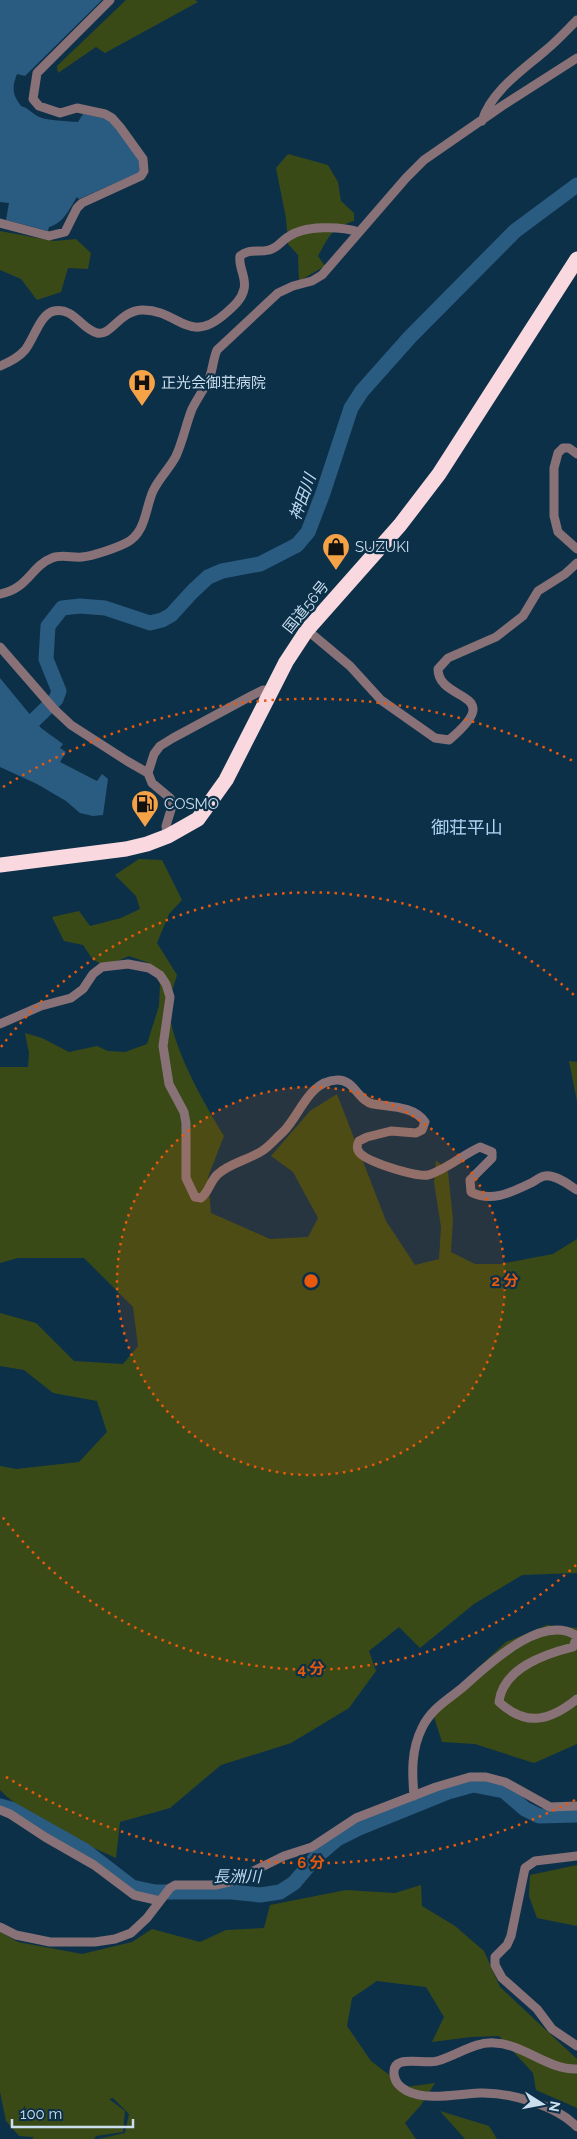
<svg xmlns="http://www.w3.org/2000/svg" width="577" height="2139" viewBox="0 0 577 2139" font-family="Raleway,'Noto Sans JP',sans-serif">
<rect width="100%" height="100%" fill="#0d3049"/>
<path fill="#3a4a17" d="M126,0H195L198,2L105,53L96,47L58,73L57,66Z
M288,154L328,165L338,182L341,201L354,213V221C331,228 330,235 318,256L325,266L299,281L298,255L288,244L286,218L276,168Z
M0,231L54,241L76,239L91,253L88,269L68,268L61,292L37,300L21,279L0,270Z
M139,859L162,860L182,900L169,914L157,943L177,975C174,985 169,998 169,1009C172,1048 204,1103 224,1136L208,1177L211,1213L270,1239L308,1237L318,1218L293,1172L271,1156L310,1111L337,1094L386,1221L415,1265L439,1259L441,1227L434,1182L436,1160L448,1172L453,1219L451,1252L475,1264H500L553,1254L577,1239V1573L522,1575L474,1604L420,1648L399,1627L369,1651L376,1671L349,1708L291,1743L221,1765L170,1808L120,1822L116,1858C77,1840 31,1821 0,1790V1466L16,1469L79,1462L107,1432L97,1401L53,1393L24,1370L0,1366V1313L36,1323L74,1361L123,1364L138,1346L133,1307L84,1258H18L0,1263V1067H28L29,1053L25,1033L42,1038L69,1052L97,1046L108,1051L125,1052L147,1044L159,1006L160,984L149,963L129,956L106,966L93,960L83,945L64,941L52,917L79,911L90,926L121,918L140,909L136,896L115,875Z
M569,1061L577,1062V1101Z
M547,1625L577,1628V1744L534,1763L475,1744L442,1742L434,1717L466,1679L506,1642Z
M577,1865V1926L537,1918L529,1896L530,1875Z
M421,1885L422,1906L455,1926L484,1951L500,1987L577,2059V2108L536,2090L533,2073L499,2036L471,2037L432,2042L444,2017L426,1987L377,1981L352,1998L347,2026L371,2061L405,2087L435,2083L421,2105L405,2123L416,2139H98L125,2133L129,2114L113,2098L109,2099L125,2111L123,2132L96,2136L94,2139H32L34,2137L19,2136L6,2121L0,2092V1932L18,1942L82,1954L132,1942L152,1929L200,1942L226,1930L264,1928L270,1905L346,1890L395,1893Z
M440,2111L489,2126L497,2139H465Z"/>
<path fill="#2a5b80" d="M0,0H102L25,76L17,74C12,87 12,94 21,106C29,108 33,115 42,118C53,121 67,121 78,122L83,114L107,119L120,132L139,160L140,167L138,173L79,199L77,197C69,209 64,223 49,227L48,231L6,220L9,203L0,202Z
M0,678L41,728L63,744L60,748L66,752L60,762L97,781L102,774L108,779L103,815L93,816L80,813L66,801L37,784L0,767Z"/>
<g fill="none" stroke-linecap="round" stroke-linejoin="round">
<path stroke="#2a5b80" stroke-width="15" d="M27,727L56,699L59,691L46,659L48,626L62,608L80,606L105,608L150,623L162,620L171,615L192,592L208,577L222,571L260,564L297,545L308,532L323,493L351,408L362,391L410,337L515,231L577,185
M0,1806L11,1809L84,1850L132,1887L155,1892H232L260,1895L280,1892L294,1883L316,1857L337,1839L359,1828L448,1792L473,1785L504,1791L525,1809L539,1816L577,1815"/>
<path stroke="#887277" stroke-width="9" d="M482,121C491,91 523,70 546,50C557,41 567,30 577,20
M0,223L49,236L65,232L77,208L82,203L141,176L144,171L143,159L120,127L112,118L105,114L77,108L60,113L39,106L33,99L37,73L110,0
M0,366C10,362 18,358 25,350C34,339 40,314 54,311C74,307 81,329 97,333C112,336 119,311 142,310C179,309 188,347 226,313C234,306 242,299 244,289C247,278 238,267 240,256C250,248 258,253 269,250C278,248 281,241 288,237C304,225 341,226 359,232
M577,454L569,448H563L558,453L554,468V516L558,532L577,549
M0,594C28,589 31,566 52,558C62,554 72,558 82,557C93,556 116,548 126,543C146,533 145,509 153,491C159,478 170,468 176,456C183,441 186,424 192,409C197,399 204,389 209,379C213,369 213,359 217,350L278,293L293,286L312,281L322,275L406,178L424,160L502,106L577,58
M307,630L350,666L381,700L435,738L449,740C509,690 438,703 438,669L448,658L496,637L523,616L538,591L565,574L577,563
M0,647L54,709L71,725L127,761L148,773
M168,836L166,826L173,803L170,798L152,783L148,773L154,754L160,746L173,738L251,696L263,690L271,691
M0,1024L41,1006L71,998L83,989L93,974L102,967L128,964L149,968L160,975L166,984L170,997L163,1046L169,1084L184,1112L186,1123V1178L195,1197L201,1198C209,1192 210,1181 218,1174C230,1163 248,1160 262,1151C270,1146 277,1137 284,1131C301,1113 309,1081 337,1080C354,1079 358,1101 373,1104C391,1107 414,1106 425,1122L422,1130L416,1133L391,1131L367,1137L359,1141C357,1145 356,1148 359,1152C366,1162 416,1177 428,1175C444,1171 464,1154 480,1147L492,1152V1158L470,1180L471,1192C491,1203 512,1192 531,1183C535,1181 541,1176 545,1176C555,1174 569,1185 577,1190
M577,1637L573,1647C545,1654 503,1668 499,1702C526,1727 550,1721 577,1699
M414,1796C412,1773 411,1750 422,1728C431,1709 446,1701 462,1688C486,1667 541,1612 577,1636
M0,1810L10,1814L45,1837L94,1865L134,1895L160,1901
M577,1856L535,1861L525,1868L511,1936L507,1945L495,1957V1965L502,1978L537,2009L552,2029L577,2046
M0,1927L16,1935L50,1942H95L115,1939L131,1933L147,1918L170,1888L175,1885H216L233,1881L284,1856L312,1847L356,1818L436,1787L470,1777H486L505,1782L550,1807L577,1806
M577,2069C548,2070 523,2044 495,2043C475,2041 456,2056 437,2061C424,2065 392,2053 394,2074C395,2083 400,2087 407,2091C427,2101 457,2094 479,2093C509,2092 556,2105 577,2127"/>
<path stroke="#f9d9df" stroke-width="15" d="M0,865L126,849L147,844L168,836L198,819L226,780L286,662L307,630L400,525L439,474L577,259"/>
</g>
<circle cx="311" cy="1281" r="194" fill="#e8590c" fill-opacity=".12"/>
<g fill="none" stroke="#e8590c" stroke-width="2.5" stroke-dasharray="2.5 5">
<circle cx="311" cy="1281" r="194"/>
<path d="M576 1565A388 388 0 0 1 1 1515M1 1047A388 388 0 0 1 576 997"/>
<path d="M575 1800A582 582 0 0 1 3 1775M3 787A582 582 0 0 1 575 762"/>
</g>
<defs>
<symbol id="hospital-pin" viewBox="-11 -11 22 30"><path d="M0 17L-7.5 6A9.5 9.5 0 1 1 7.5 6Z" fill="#f6a247" stroke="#0d3049"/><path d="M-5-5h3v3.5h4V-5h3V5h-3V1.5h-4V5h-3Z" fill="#111"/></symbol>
<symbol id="shop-pin" viewBox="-11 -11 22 30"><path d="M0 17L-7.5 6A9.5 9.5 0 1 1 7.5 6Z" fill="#f6a247" stroke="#0d3049"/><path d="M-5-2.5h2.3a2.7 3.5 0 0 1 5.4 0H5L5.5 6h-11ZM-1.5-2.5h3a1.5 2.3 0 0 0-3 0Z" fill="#111"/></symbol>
<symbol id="fuel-pin" viewBox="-11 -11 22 30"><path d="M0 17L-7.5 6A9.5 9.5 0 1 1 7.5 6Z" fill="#f6a247" stroke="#0d3049"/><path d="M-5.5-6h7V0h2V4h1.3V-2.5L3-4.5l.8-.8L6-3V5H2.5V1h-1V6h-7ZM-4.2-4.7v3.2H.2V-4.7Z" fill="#111"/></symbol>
</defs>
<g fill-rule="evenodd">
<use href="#hospital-pin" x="126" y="367" width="32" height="43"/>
<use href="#shop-pin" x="320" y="531" width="32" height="43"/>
<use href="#fuel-pin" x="129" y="788" width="32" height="43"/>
</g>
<g text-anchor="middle" stroke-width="4.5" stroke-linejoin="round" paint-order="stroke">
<g font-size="15" fill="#cbdeee" stroke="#0d3049" text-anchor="start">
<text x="161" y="388">正光会御荘病院</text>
<text x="355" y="552">SUZUKI</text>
<text x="164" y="809">COSMO</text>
</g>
<g font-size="15" fill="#cbdeee" stroke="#0d3049">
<text transform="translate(306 607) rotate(-51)" y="5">国道56号</text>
</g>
<g font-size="16" font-style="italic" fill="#bfdbf3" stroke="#0d3049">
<text transform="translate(302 497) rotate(-70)" y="6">神田川</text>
<text x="237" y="1882">長洲川</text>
</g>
<g font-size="18" fill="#afd5f5" stroke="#0d3049">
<text x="467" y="834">御荘平山</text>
</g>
</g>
<circle cx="311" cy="1281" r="8" fill="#e8590c" stroke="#0d3049" stroke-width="2.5"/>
<g font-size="15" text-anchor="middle" font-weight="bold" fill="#e8590c" stroke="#0d3049" stroke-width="4.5" stroke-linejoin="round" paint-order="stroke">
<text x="505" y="1286">2 分</text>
<text x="311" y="1674">4 分</text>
<text x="311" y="1868">6 分</text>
</g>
<g transform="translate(542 2104) rotate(101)" stroke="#0d3049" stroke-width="4" paint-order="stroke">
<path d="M0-4L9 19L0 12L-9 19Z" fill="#cbdeee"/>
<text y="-8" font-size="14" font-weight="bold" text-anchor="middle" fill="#cbdeee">N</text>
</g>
<path d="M12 2119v8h121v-8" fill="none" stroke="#cbdeee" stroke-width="2.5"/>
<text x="20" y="2119" font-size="15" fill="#cbdeee" stroke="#0d3049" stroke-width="4" paint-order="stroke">100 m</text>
</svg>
